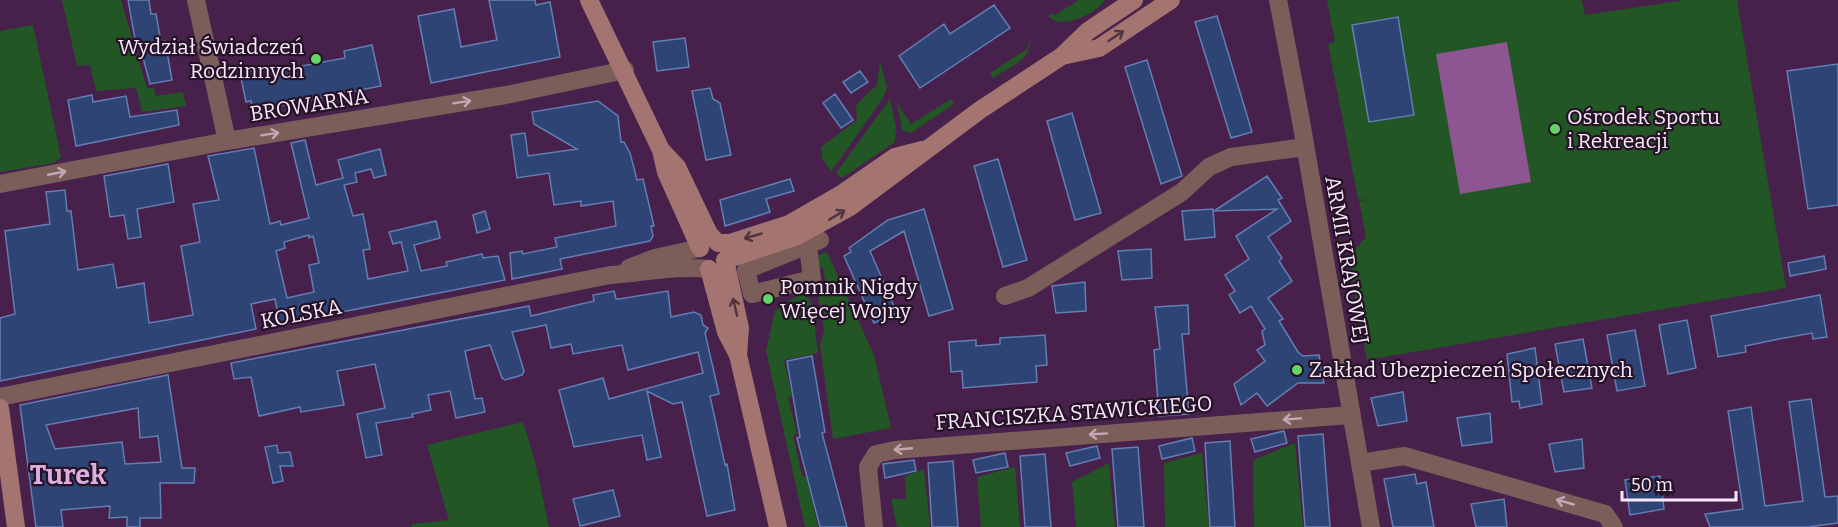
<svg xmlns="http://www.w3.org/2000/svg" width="1838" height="527" viewBox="0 0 1838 527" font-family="Bitter,serif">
<rect width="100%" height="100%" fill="#47204b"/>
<path fill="#235625" d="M62,0H121L147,88H154L156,96L183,92L186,106L142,112L136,88L96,91L90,65L77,66Z
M1079,0H1105C1096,14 1061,31 1048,16L1052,13L1055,15Z
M1327,0H1582L1585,15L1685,0H1737L1786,288L1367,360L1348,258L1366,237L1359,201L1366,200L1358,199L1328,44L1335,42Z
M33,25L61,157L54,163L0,172V31Z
M1030,39C1032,60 1008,68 993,78L990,73L1027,49Z
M880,61L887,88L883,98L831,172L822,158L821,147L857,120L856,105L877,85Z
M890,99L896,128L895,142L842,178L836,173Z
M951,99L954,104L911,133L902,130L897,103L911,124Z
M827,252L874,355L891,428L833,439L820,345L824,331L818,297L827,293L823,268L812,265V257Z
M802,295L809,298L812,305L818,353L784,360L792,396L788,397L797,434L793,436L802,475L807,478L818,527H805L766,351L775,310L785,307L789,300Z
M523,422L535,461L549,527H412V524L449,520L427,445Z
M1295,443L1303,527H1254L1253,460Z
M1202,453L1209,527H1165L1164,463Z
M1109,463L1115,527H1076L1072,482Z
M1015,467L1020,527H981L977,477Z
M924,469L930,527H897L891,499H906L905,476Z"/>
<path fill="#8d5692" d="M1507,42L1531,182L1460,194L1436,54Z"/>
<path fill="#2d4475" stroke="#647eb4" stroke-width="1.5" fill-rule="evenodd" d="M128,0H149L151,14H156L161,42L165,41L172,80L150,84L138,39H135Z
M489,0H535L536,5L550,2L560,57L431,83L418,16L454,9L461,47L497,40Z
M994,5L1010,28L920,88L899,56L944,24L950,34Z
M1217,16L1252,132L1231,138L1195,22Z
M1398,17L1414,115L1369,122L1352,25Z
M685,38L689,67L657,71L653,42Z
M372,45L381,86L253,111L251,101L246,102L240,73L269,68L270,72L345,58L344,51Z
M1147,60L1182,176L1161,184L1125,67Z
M1838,64V205L1808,209L1787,71Z
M860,71L868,82L851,93L843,82Z
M710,88L713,99L720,103L731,155L706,160L692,91Z
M835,94L853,120L841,128L823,103Z
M92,95L93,102L126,96L130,117L177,110L179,125L76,146L68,100Z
M598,101L618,116L621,142H624L630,153L637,180L643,179L654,226H651L653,236L650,241L560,259L562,269L512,279L510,253L522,251L523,254L557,247L555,238L616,226L613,201L581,206V201L554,205L549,173L517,178L511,135L525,133L528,156L577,149L534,124L532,112Z
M1072,113L1101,213L1075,220L1047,121Z
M305,140L316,185L343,178L338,160L380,149L386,175L374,178L371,169L355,173L357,182L344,185L353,216L363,214L370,249L363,250L368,279L408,271L401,242L393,244L389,232L436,221L440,238L414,245L421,271L447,266L446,262L482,254L483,258L498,256L505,280L280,324L275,299L251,304L256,329L0,381V318L15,314L5,231L50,224L46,192L65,190L67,211H71L78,270L113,264L117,288L144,283L149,323L167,320L193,315L181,246L200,242L193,204L219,200L208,156L254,148L270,224L280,221L281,225L309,218L291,143ZM309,235V238L313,236L319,263L309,265L314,292L287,298L276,251L285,248L284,242Z
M998,159L1027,260L1003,267L974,166Z
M168,164L174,202L137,209L141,237L128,239L124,215L110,217L104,176Z
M1267,176L1282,198L1278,200L1291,221L1268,237L1282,258L1279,261L1292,281L1268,298L1283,319L1279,321L1298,352L1303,356L1319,355L1324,383H1298L1267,406L1257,393L1241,405L1234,384L1265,361L1257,350L1265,345L1262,331L1265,329L1251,306L1240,313L1229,295L1235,291L1225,275L1249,259L1236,236L1277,209L1214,211Z
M790,179L794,191L766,199L770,212L725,226L720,200Z
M924,209L953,309L929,316L904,231L870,251L897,313L874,323L844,256L851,252L849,248L888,220Z
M1213,209L1215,237L1185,240L1182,211Z
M485,211L490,229L477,233L473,215Z
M1151,249L1152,278L1122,280L1118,251Z
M1824,256L1826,269L1790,276L1788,263Z
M1085,282L1086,311L1056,313L1052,286Z
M614,291L616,299H619L668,291L671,317L694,312L701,315L703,325L708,328L705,333L719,394L710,396L725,465L727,464L735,510L707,516L682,402L673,404L647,391L661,457L647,460L642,435L574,447L559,390L603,378L609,399L703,373L698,352L628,370L622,345L573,354L571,344L551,348L546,325L517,331L512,332L524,371L522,375L505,380L502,378L490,345L465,351L475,399L482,398L485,412L456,418L450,391L428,395L431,410L412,414L413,417L376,423L382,455L366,458L357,414L385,408L375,364L337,371L344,405L301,412L300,407L259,416L251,377L234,379L231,363L529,306L531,316L594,301L593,295Z
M1820,295L1827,337L1813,339L1812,333L1779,339L1745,346L1746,352L1718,357L1711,316Z
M1188,305L1189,334H1182L1189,414L1159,416L1154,350L1160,349L1155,307Z
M1687,320L1696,368L1668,374L1659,325Z
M1635,330L1645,386L1617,391L1607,335Z
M1045,335L1047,365L1036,366L1037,382L963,388L962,371L951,372L949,342L976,340V346L1000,344V338Z
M1583,339L1592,388L1564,392L1555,344Z
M1535,348L1542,404L1520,408L1519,401L1512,402L1507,354Z
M812,356L825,432L822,433L847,527H820L797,438L800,437L787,361Z
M168,375L182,468H195L194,483H160L161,518H140V527H127V517L109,518L110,506L61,510L63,527H36L20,405ZM138,408L140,438L158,436L161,462L125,464L122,442L55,449L46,425Z
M1403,392L1407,421L1378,426L1371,398Z
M1811,399L1825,497L1838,496V523L1808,527H1710L1705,514L1743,509L1728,411L1751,407L1765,506L1803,501L1789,402Z
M1490,413L1492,442L1462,446L1457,418Z
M1284,431L1287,443L1255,452L1251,439Z
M1323,434L1330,527H1305L1298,436Z
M1192,438L1195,451L1162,459L1159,446Z
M1582,439L1584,468L1555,472L1549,444Z
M1230,441L1235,527H1210L1205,443Z
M277,445L278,453L290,452L293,466H280L283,481L273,483L265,447Z
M1097,446L1100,458L1070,466L1066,453Z
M1138,447L1144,527H1118L1112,449Z
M1005,453L1008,467L976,473L973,460Z
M1045,454L1051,527H1025L1020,456Z
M914,460L916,471L885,478L883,464Z
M953,461L958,527H932L928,463Z
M1415,474L1417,484L1426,482L1434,527H1393L1384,479Z
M1660,476L1664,509L1630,515L1625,480Z
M613,490L620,516L580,526L573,499Z
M1504,499L1507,527H1476L1471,504Z"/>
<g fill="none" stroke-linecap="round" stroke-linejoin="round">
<path stroke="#7b5d5a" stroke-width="18" d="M196,0L227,141
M1278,0L1301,121L1371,527
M0,184L227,141L506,95L625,70
M808,246L812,279L752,294L746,270L820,240
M629,268L655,258L700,248
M1005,296L1028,288L1182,192L1209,167L1231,157L1305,147
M0,397L610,275C641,273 680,265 709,269
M1360,463L1404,456L1605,514L1614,527
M874,527L868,467L876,454L895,450L1350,415"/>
<path stroke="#a37470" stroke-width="18" d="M589,0L661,150L666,172L700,248
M1062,56L1099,48L1171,0
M661,150L677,167L709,234L718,243H730L789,224L843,193L895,157L922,150
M709,269L726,332L738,355
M0,408L16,527
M778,527L738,355L740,328L725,260L795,237L850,207L980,110L1062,56L1088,31L1134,0"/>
</g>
<defs><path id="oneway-shaft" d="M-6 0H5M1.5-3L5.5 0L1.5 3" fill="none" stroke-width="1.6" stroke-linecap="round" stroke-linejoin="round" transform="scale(1.5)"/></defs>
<g stroke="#50343f">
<use href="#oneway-shaft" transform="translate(1116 36) rotate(-34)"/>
<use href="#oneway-shaft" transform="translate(837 215) rotate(-31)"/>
<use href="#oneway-shaft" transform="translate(753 236) rotate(164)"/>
<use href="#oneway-shaft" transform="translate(735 307) rotate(-103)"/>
</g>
<g stroke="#c2a9b4">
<use href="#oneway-shaft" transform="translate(462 102) rotate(-9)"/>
<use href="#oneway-shaft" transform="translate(270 134) rotate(-9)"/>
<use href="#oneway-shaft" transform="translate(57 173) rotate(-11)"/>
<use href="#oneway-shaft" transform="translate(1292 419) rotate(176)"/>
<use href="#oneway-shaft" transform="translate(1098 434) rotate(176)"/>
<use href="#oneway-shaft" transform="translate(903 449) rotate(175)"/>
<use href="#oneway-shaft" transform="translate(1565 502) rotate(-164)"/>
</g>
<g fill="#64d468" stroke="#241225" stroke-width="2">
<circle cx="316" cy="59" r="6"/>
<circle cx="1555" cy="129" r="6"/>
<circle cx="768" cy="299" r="6"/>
<circle cx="1297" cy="370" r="6"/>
</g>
<g text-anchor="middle" stroke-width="4.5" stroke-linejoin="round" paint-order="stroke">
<g font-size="21" fill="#fce8fd" stroke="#241225" text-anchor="start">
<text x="304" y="54" text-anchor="end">Wydział Świadczeń<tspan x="304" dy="24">Rodzinnych</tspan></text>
<text x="1567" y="124">Ośrodek Sportu<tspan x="1567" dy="24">i Rekreacji</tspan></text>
<text x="780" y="294">Pomnik Nigdy<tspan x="780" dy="24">Więcej Wojny</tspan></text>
<text x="1309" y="377">Zakład Ubezpieczeń Społecznych</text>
</g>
<g font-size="21" fill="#fce8fd" stroke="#241225">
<text transform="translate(309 105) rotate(-9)" y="7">BROWARNA</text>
<text transform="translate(1347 260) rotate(80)" y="7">ARMII KRAJOWEJ</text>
<text transform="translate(301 314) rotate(-11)" y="7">KOLSKA</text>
<text transform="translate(1074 413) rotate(-4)" y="7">FRANCISZKA STAWICKIEGO</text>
</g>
<g font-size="27" font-weight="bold" fill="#ddade0" stroke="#241225">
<text x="68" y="484">Turek</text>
</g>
</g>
<path d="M1622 491v9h114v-9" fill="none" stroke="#fce8fd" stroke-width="3"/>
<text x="1631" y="491" font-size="18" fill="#fce8fd" stroke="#241225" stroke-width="4.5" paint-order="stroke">50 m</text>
</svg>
